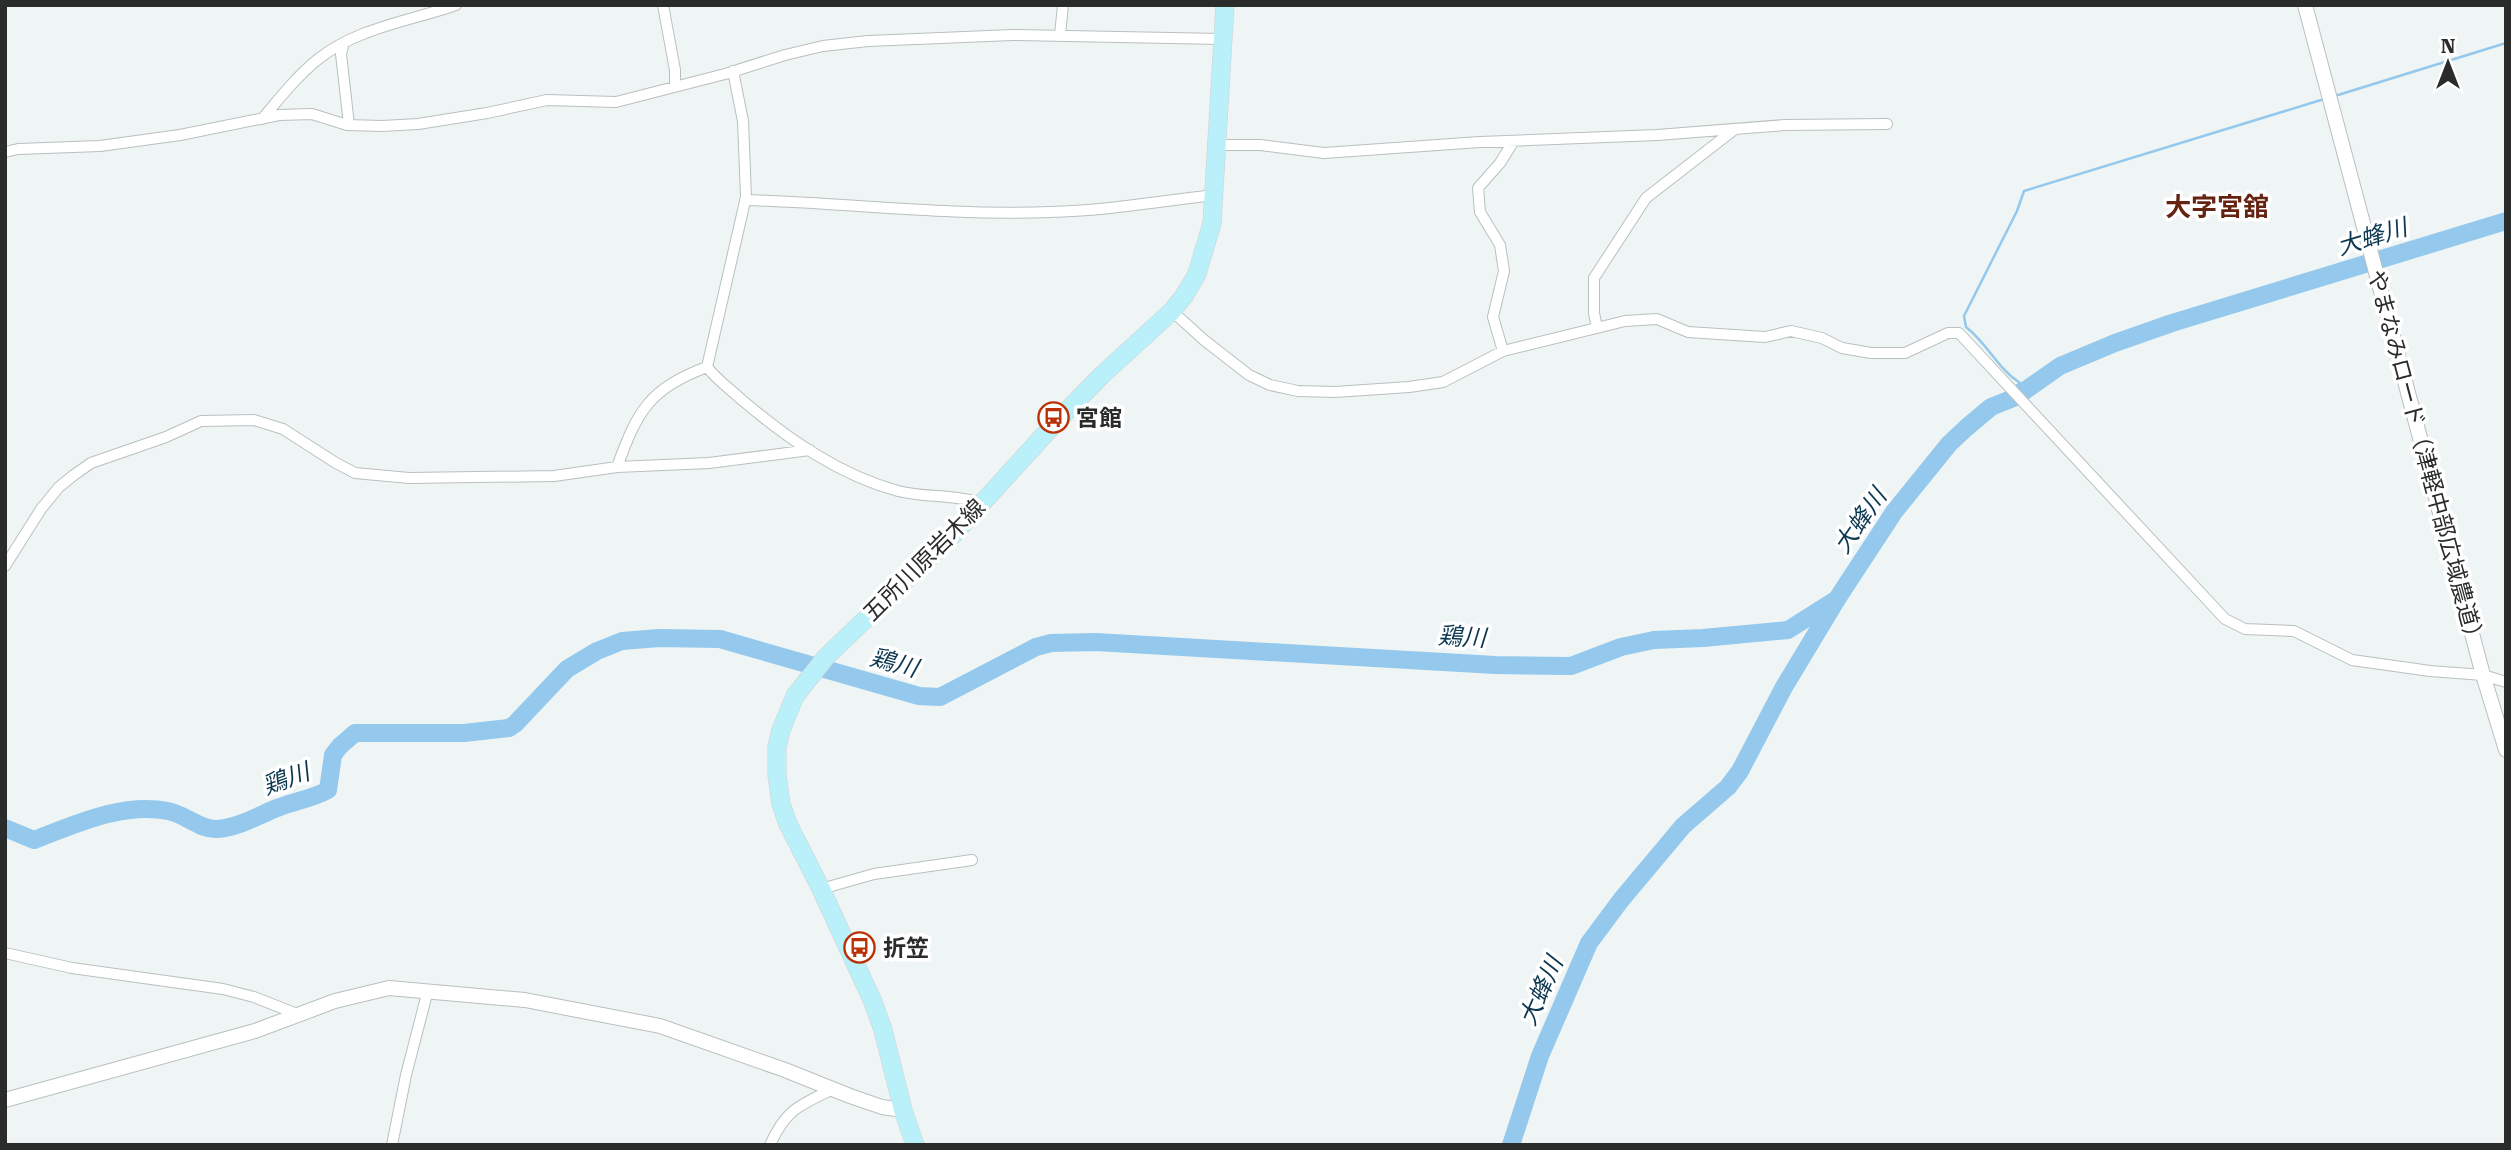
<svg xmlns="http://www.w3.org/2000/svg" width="2511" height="1150" viewBox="0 0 2511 1150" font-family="'Roboto Serif','Noto Sans JP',serif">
<rect width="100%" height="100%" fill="#eef5f4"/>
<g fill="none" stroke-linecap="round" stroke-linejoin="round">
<path stroke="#94c8ed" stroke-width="2.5" d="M2338,95L2506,43
M2015,387L2020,383C1998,369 1987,343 1966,327L1964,316L2017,211L2024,191L2321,100
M1991,407L2010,391"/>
<path stroke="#94c8ed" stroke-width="18" d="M5,828L34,840C76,824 123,802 168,811C185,814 200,830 217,829C238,828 259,815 277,808C294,801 312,799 328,790L333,755L340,746L355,733H464L509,728L515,724L567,669L597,651L622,641L659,638L720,639L919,696L940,697L1036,647L1051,643L1096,642L1495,665L1571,666L1621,647L1654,640L1703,638L1788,630L1837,599
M1511,1145L1540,1056L1589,943L1621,900L1683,826L1728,787L1740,771L1784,687L1837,599L1894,512L1949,444L1966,428L1991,407L2016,397L2060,366L2115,343L2172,323L2506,221"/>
<defs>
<path id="minor" d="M663,5L675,70V85
M1060,35L1063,5
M344,43L341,54L349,125
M262,119C280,98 296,77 317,60C356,28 410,21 456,5
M1218,145H1260L1324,153L1480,142L1657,135L1785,125L1887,124
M5,152L18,149L100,146L180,135L279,115L312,114L347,125L382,126L418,124L487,113L547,100L616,102L725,74L785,55L823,46L868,41L1013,35L1222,39
M745,200C847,203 948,216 1050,212C1105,211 1160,201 1215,195
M1172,311L1204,340L1249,375L1270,385L1298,391L1335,392L1409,387L1443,382L1503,351L1625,321L1657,319L1688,332L1734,335L1765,337L1791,331L1822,338L1842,348L1871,353H1905L1948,333H1959L2225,619L2245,629L2294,631L2352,660L2430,671L2483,675L2506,682
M1597,328L1594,313V278L1646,198L1735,129
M1503,351L1493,317L1504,271L1500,245L1480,212L1478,188L1500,163L1513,142
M707,367C717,380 730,389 742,400C788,439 839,475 898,491C926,498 954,494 982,503
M707,367L746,197L743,121L733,71
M617,467C637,412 649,388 707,367
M5,566L41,509L59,487L74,475L91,463L166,437L201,421L254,420L283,429L336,463L355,473L409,478L554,476L617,467L709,463L810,450
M821,889L874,874L972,860
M5,953L72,968L223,989L254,997L297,1014
M392,1145L406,1075L428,990
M770,1145C786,1109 800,1105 833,1089"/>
<path id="tertiary" d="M2305,5L2483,675L2506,750
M5,1100L255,1031L335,1001L389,988L525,1000L660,1026L785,1070L850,1096L882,1107L903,1110"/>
<path id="primary" d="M915,1145L903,1110L883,1030L873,1002L821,889L788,824L781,804L777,775V747L781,730L795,696L826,657L953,535L1056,422L1102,375L1172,311L1184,296L1197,274L1212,223L1225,5"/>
</defs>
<use href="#minor" stroke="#b9c0be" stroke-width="12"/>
<use href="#tertiary" stroke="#b9c0be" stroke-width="16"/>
<use href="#primary" stroke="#d0d1d0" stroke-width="19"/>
<use href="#minor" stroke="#fff" stroke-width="10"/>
<use href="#tertiary" stroke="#fff" stroke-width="14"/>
<use href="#primary" stroke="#b9f0fa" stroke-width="18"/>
</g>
<defs>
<symbol id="bus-ring" viewBox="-11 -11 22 22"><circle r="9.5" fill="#fff" stroke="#bb3106" stroke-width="1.5"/><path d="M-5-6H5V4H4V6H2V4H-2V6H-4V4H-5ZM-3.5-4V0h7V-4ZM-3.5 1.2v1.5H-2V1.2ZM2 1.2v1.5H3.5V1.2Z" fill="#bb3106"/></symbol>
</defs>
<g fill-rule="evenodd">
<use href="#bus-ring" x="1036" y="400" width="35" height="35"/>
<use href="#bus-ring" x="842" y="930" width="35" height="35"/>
</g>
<g text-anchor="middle" stroke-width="7" stroke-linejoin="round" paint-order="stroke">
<g font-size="23" font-weight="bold" fill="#292c2b" stroke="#fff" text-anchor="start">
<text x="1076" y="426">宮館</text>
<text x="883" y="956">折笠</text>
</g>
<g font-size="23" fill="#292c2b" stroke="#fff">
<text transform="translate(2426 459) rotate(75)" y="8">やまなみロード（津軽中部広域農道）</text>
<text transform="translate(924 560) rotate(-45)" y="8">五所川原岩木線</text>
</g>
<g font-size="24" font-style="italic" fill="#0c3750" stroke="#fff">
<text transform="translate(2372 237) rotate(-17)" y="8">大蜂川</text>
<text transform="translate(1860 521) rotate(-55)" y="8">大蜂川</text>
<text transform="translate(1462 637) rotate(3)" y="8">鶏川</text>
<text transform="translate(894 663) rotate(15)" y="8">鶏川</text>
<text transform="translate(286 779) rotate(-20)" y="8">鶏川</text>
<text transform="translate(1541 991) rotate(-66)" y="8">大蜂川</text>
</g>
<g font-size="26" font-weight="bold" fill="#652312" stroke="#fff">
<text x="2217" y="216">大字宮舘</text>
</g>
</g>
<rect width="2511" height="1150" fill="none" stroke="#292c2b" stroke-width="14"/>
<g transform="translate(2448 63)" stroke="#ffffff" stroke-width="5" paint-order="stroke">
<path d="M0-5L12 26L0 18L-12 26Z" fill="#292c2b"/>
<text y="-10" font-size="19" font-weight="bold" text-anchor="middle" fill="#292c2b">N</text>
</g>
</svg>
